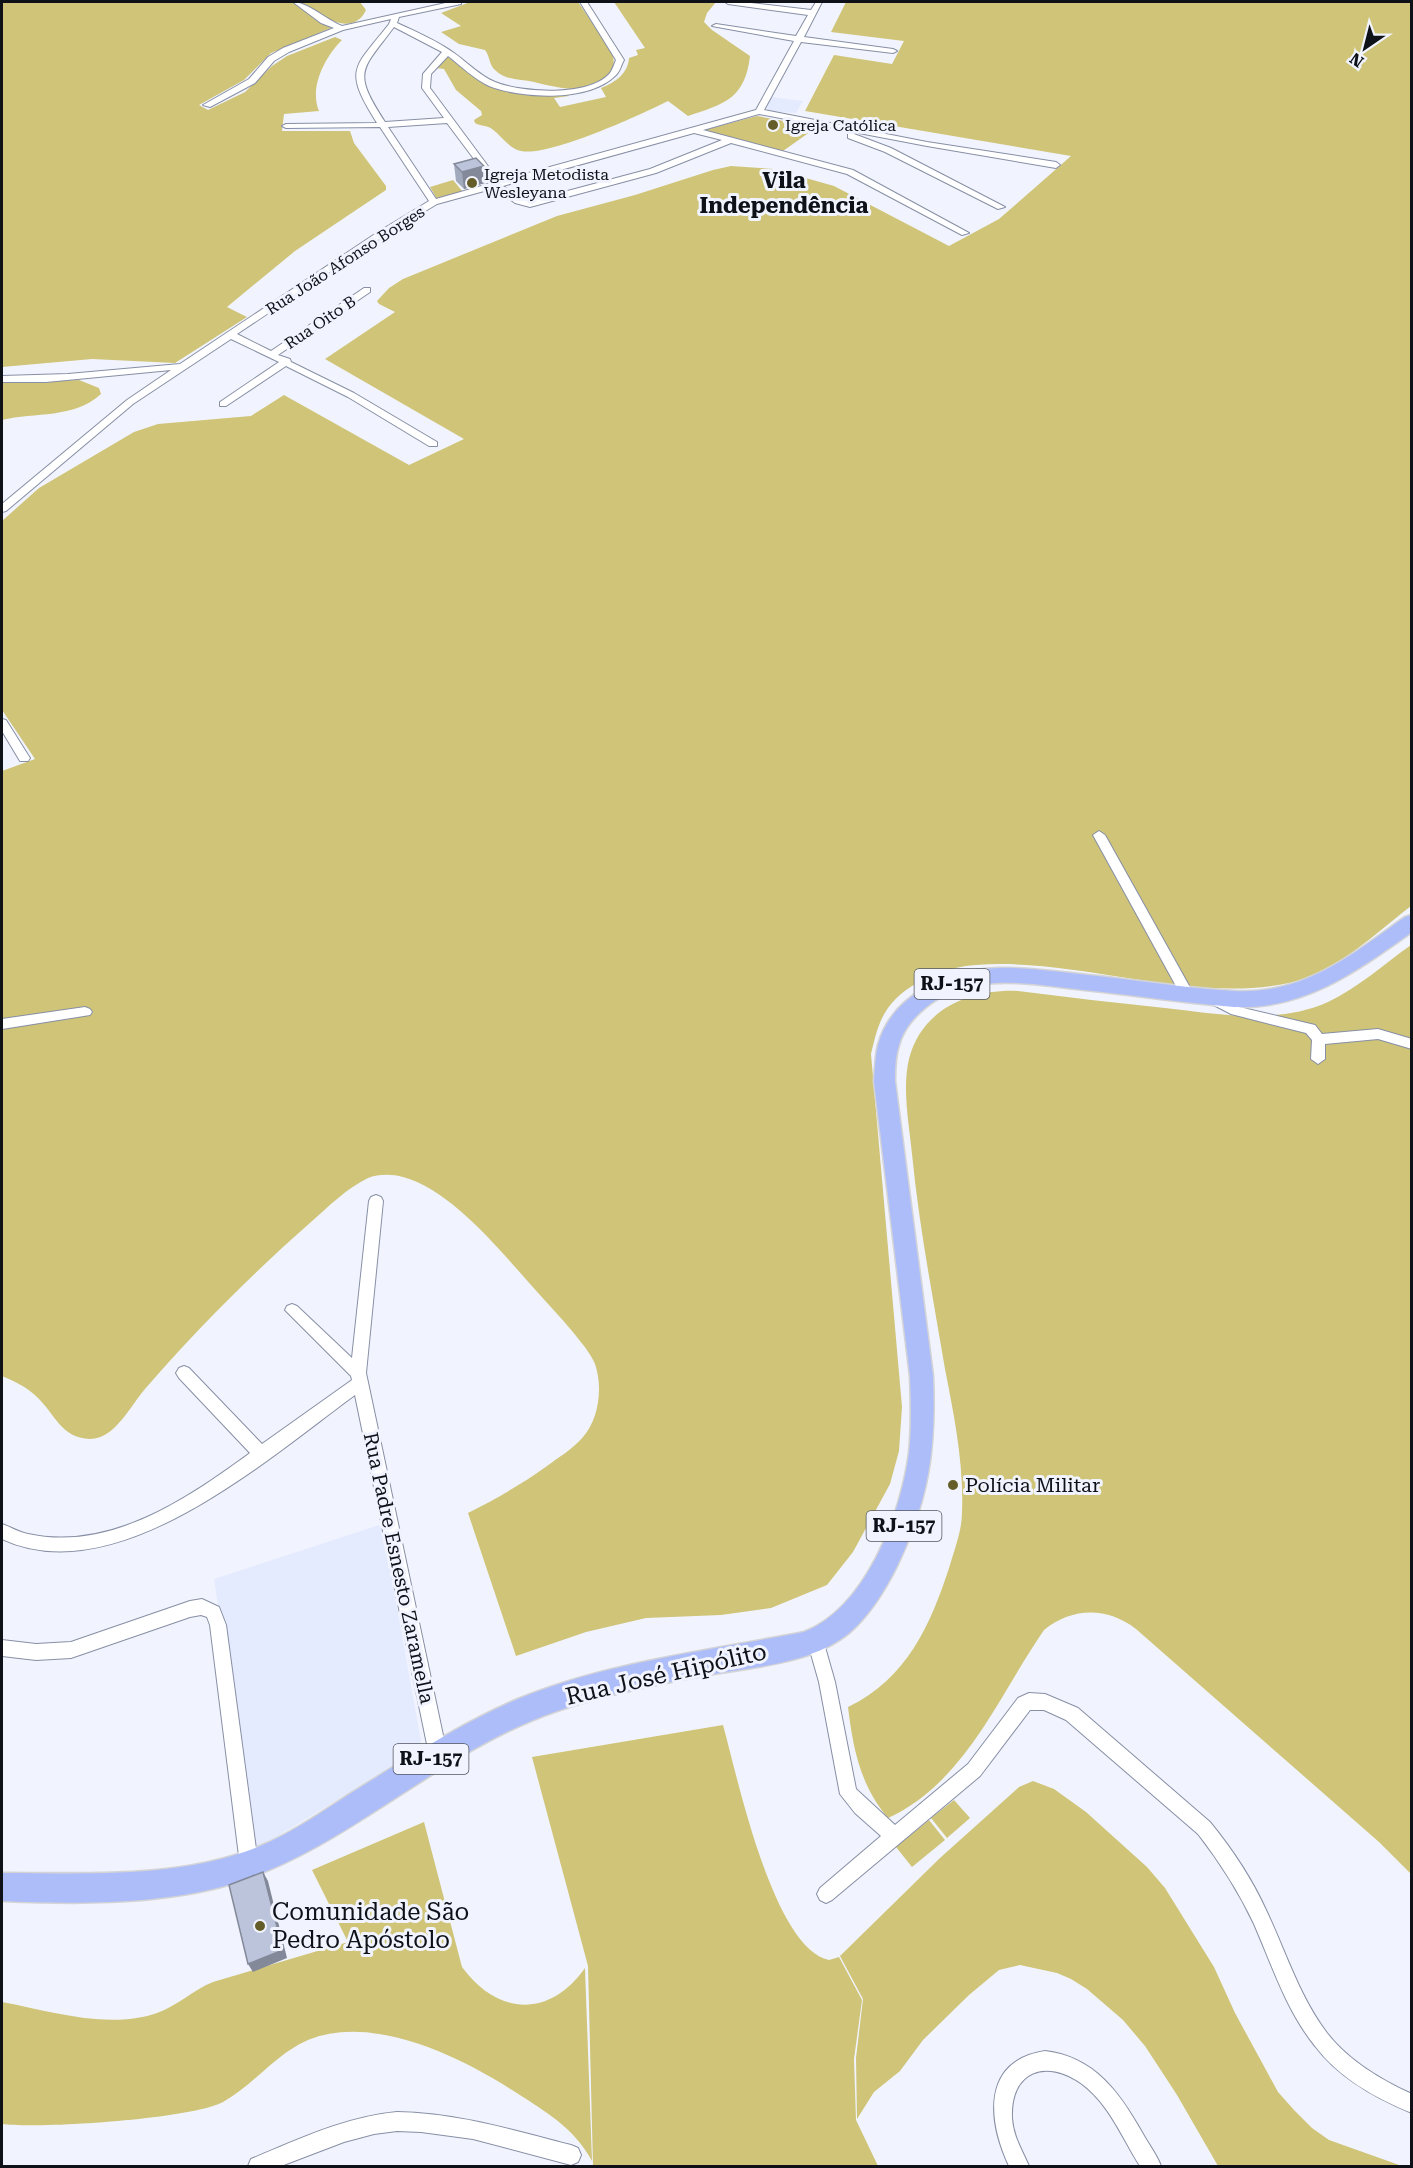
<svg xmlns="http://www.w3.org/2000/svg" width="1413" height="2168" viewBox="0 0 1413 2168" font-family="'Roboto Serif',serif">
<rect width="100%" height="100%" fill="#f1f4fe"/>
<path fill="#e5ebfe" d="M771,97L803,101L796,113L766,111L768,108L765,107Z
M382,1524L421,1741L413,1754L255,1850L214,1579Z"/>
<path fill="#cfc478" d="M2,2H292L333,27L271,53L244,80L199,105L208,110L245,92L272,66L287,56L335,37L342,40C325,57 309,87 319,111L284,114L282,131H350L354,143L386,186V190L295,251L227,307L247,317L175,363L92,359L2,367Z
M300,2H360L366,10C352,40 316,13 300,2Z
M470,2H578L613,53L614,67C597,98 562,89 534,82C521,79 506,81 495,70C489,65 490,56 485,50L459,44L441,32L461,26L441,13Z
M614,2H716L707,13L704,22L712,30L750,56C745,99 724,104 688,116L668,101C640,115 549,157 521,151C508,148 502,136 492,129C487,125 480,126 475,123L474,120L482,115L481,111L456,90L444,69L436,68L447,56C459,65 471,76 484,84C507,97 542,92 567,93L569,96L554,98L560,107L606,97L601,88C614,83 628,74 629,58L638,55L636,50L645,48Z
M846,2H1411V906C1373,935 1337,972 1289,983C1189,1004 1078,957 976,965C945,967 907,982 888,1008C878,1022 875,1038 871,1054L902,1407L899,1451L890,1484L853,1552L827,1585L771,1608L721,1615L646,1618L586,1632L516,1656L468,1513C496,1499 522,1484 547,1466C559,1457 573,1449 583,1437C599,1419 603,1387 595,1364C590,1352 580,1341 572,1331C559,1315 544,1300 531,1285C500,1250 450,1189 403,1177C392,1174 378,1174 368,1178C347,1188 328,1207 311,1222C253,1273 196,1330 145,1389C131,1405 115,1439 90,1439C61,1438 55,1414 37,1397C27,1387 14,1381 2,1376V771L35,759L2,710V521L39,488L134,432L158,424L251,416L284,395L409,465L464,439L325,359L395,312L379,304L377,301L389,288L403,279L557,216L635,195L713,170L731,166L774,169L834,186L949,246L999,219L1071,156L805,111L834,55L892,64L904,41L831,32Z
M757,116L817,127L783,151L701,131Z
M453,180L463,192L437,199L430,187Z
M79,380L99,388L101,394C74,419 35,412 2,420V383Z
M1411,945V1874L1379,1842L1136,1629C1107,1607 1073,1607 1044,1630C999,1695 965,1783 888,1818C860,1785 853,1748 848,1707C907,1679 931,1624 950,1565C955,1548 962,1530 962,1512C964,1464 954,1415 945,1369C933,1298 919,1226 912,1154C909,1123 902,1089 909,1059C922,1008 971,989 1018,991C1067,997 1116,1003 1165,1008C1218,1014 1277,1025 1328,1002C1358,988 1384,964 1411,945Z
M723,1725C737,1775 773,1949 829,1960L839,1957L862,2000L854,2059L856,2120L878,2166H593L588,1966L532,1757Z
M1033,1781L1054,1789L1086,1812L1147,1867L1165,1888L1214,1967L1235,2013L1278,2092L1294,2110L1312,2128L1329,2140L1402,2166H1218L1177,2095L1145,2046L1123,2020L1087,1989L1071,1979L1057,1973L1020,1965L999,1970L969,1995L923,2040L900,2071L874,2092L857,2119L856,2058L863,1999L840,1956L940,1858L1019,1787Z
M954,1800L970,1818L947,1838L931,1818Z
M929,1820L945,1840L912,1867L896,1847Z
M424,1822L462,1967C497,2015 549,2019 585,1968L592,2161C576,2131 551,2115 523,2097C470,2062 390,2020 324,2035C282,2044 259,2082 223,2102C192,2119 39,2129 2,2124V2002C50,2011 108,2030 157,2013C177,2006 193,1990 213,1982L348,1942L312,1870Z"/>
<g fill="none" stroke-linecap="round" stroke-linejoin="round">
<defs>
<path id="street" d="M293,2C307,2 327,20 342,26L450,2H461V4L399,17L397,23C417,32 437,41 454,53C468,63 480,76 495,82C522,93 590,97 610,73C613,69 614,64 616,60L580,2H587L624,60C621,65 620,72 615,76C588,102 522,99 489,86C474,79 461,66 448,56L431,74L430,88L499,181L756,110L794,41L712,26L716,24L796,36L808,15L728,4L725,2H742L811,10L816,2H822L804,37L893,49L897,51L893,53L801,42L764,110L927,142L1056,162L1060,165L1056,168L927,146L759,114L703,130L853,170L969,233L962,235L847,174L731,143L656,173L530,207L515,203L495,188L437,204L384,236L237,334L271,351L364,288H370V292L278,355L290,359L291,362L354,393L437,442V446H429L348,397L286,366L226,406H220V402L279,362L231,339L133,404L6,511L2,512V504L127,400L171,370L46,382H2V376L68,374L180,364L378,232L429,201L380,127L286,128L282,126L286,124L377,123C342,68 355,68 389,24L391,19L343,30L289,52L274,61L255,83L210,107L203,105L249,79L268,57L283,48L334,28L321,23ZM394,27L442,52L423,74L422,88L444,118L385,122C352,71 361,71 394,27ZM447,123L492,183L436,199L388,127ZM694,133L722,140L650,169L530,201L521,199L503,186Z
M848,134H854L891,148L1005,207L998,209L885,152L848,138Z
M2,719L6,720L28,755L30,758L28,761H20L2,731Z
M1099,831L1105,835L1192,991L1193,994L1192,997H1182L1093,835Z
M1213,994L1239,1007L1315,1025L1322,1034L1378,1029L1412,1039V1049L1378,1039L1325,1044V1059L1318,1064L1311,1059L1312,1040L1306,1033L1231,1014L1208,1002L1206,999Z
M85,1007L90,1009L92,1012L90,1015L2,1029V1019Z
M376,1195L381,1197L383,1201L366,1373L447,1754L444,1760L438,1763L432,1760L429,1754L355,1395C267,1459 117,1593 2,1539V1524C11,1527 18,1532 28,1534C110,1552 187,1499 250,1453L179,1378L176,1373L179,1368L184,1366L189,1368L262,1444L352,1380L351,1376L285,1310L287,1306L292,1304L297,1306L352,1358L369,1201L371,1197Z
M202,1599L219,1607L226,1625L258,1864L255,1870L249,1873L243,1870L240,1864L210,1625L207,1617L201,1615L190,1617L71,1658L36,1660L2,1656V1640L36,1644L71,1642L190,1601Z
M815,1632L821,1634L823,1640L835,1682L856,1789L895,1825L968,1764L1018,1698L1029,1693L1045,1694L1078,1708L1210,1822C1232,1849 1252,1879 1266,1910C1286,1952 1299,1996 1327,2033C1348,2060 1381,2080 1412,2094V2113C1375,2098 1339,2078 1315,2046C1286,2010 1272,1965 1254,1924C1239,1892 1219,1861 1198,1834L1066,1720L1044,1710H1030L980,1776L832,1900L826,1903L820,1900L817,1894L820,1888L881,1836L855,1813L840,1794L819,1682L807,1640L809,1634Z
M1045,2051C1095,2057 1120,2093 1143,2134C1149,2145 1157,2155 1161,2166H1140C1122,2138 1110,2105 1082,2084C1046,2058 1010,2071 1012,2118C1013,2136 1022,2150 1029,2166H1009C988,2121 981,2061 1045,2051Z
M397,2112C457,2113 513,2130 571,2145L578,2148L581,2155L578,2162L571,2165L473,2139L421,2132L397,2131L374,2134L344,2142L281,2166H248L251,2159C299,2139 345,2117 397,2112Z"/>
<path id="primary" d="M1412,915V932C1357,971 1304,1010 1234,1007C1184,1003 1134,995 1084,990C1030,984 970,971 925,1008C913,1018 903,1030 899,1045C895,1057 895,1069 895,1081L933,1376C936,1449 929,1499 897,1566C885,1590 870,1615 849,1633C810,1665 750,1667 702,1676C653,1685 604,1695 557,1711C436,1752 345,1853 221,1887C151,1905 73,1904 2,1901V1873C86,1873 178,1879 258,1847C290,1834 319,1814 348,1795C403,1761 457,1725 518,1699C608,1662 708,1651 804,1632C866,1608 901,1514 909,1453C912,1427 911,1401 910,1376L874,1081C875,1069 875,1057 878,1045C892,994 948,970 997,968C1027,967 1058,972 1088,975C1137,980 1185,988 1234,991C1304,995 1351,955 1405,917Z"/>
</defs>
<use href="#street" stroke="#878fa5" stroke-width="2"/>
<use href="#primary" stroke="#d4d4d6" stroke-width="3"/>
<use href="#street" fill="#fff" fill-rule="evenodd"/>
<use href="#primary" fill="#acbdfa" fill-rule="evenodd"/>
</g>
<path fill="#a1a9bc" d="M454,164L485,183L464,189L456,181Z"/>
<path fill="#838999" d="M484,166L485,183L464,189L462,172Z
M263,1872L268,1881L287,1958L253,1972L248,1964Z"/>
<path fill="#bbc4db" stroke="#838999" stroke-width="1.5" d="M476,158L484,166L462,172L454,164Z
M263,1872L283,1950L248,1964L229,1885Z"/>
<g fill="#655d29" stroke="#f1f4fe" stroke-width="2">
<circle cx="773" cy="125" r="6"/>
<circle cx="472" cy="183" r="6"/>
<circle cx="953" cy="1485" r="6"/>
<circle cx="260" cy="1926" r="6"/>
</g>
<g text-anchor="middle" stroke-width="6" stroke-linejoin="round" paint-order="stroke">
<g font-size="16" fill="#0f1119" stroke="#f1f4fe" text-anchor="start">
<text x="785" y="131">Igreja Católica</text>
<text x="484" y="180">Igreja Metodista<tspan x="484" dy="18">Wesleyana</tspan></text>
</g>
<g font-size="16" fill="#0f1119" stroke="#f1f4fe">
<text transform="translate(345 260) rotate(-33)" y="6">Rua João Afonso Borges</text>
<text transform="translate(320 322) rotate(-34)" y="6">Rua Oito B</text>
</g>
<g fill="#f1f4fe" stroke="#53555e" stroke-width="1.5">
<rect x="914.5" y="969" width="75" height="30" rx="4.5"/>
<rect x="866.5" y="1511" width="75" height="30" rx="4.5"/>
<rect x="393.5" y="1744" width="75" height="30" rx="4.5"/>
</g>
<g font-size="18" font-weight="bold" fill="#0f1119">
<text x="952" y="990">RJ-157</text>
<text x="904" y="1532">RJ-157</text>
<text x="431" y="1765">RJ-157</text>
</g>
<g font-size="20" fill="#0f1119" stroke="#f1f4fe" text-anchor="start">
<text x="965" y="1492">Polícia Militar</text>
</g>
<g font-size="20" fill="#0f1119" stroke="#f1f4fe">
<text transform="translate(399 1568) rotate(78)" y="7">Rua Padre Esnesto Zaramella</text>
</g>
<g font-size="22" font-weight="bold" fill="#0f1119" stroke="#f1f4fe">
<text x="784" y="188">Vila<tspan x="784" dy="25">Independência</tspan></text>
</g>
<g font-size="24" fill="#0f1119" stroke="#f1f4fe">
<text transform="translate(666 1674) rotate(-13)" y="8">Rua José Hipólito</text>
</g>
<g font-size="24" fill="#0f1119" stroke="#f1f4fe" text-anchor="start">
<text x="272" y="1920">Comunidade São<tspan x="272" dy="28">Pedro Apóstolo</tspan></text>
</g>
</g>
<rect width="1413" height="2168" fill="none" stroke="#0f1119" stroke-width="6"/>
<g transform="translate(1365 48) rotate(215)" stroke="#f1f4fe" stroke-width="4.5" paint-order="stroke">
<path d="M0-4.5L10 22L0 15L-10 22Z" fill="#0f1119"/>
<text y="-9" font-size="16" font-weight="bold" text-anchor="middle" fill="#0f1119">N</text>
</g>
</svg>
